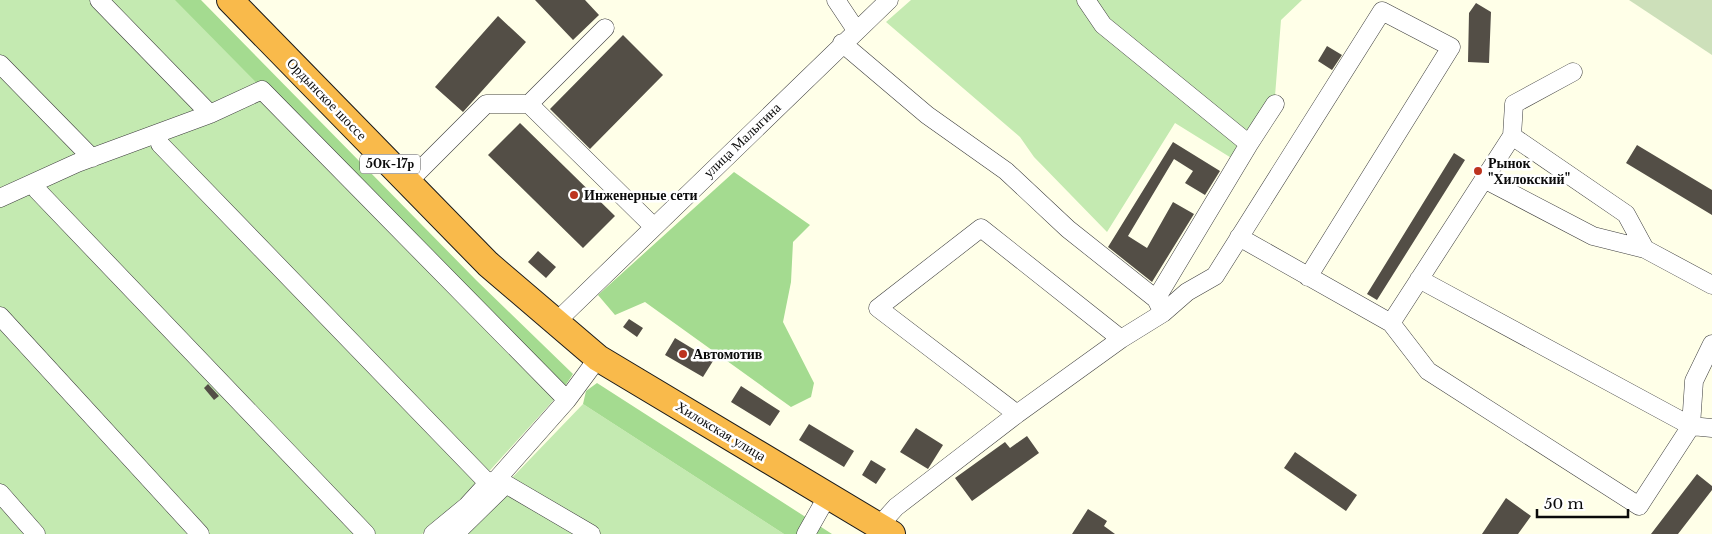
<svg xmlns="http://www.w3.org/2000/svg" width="1712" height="534" viewBox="0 0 1712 534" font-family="'Libre Baskerville',serif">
<rect width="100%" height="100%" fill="#ffffe8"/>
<path fill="#c4eab1" d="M0,0H177L561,392L473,489L422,534H0Z
M911,0H1302L1281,20L1275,96L1233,159L1175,123L1107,232L1034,157L1020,137L886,22Z
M583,404L784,534H447L484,507Z"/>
<path fill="#a4db90" d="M175,0H201L476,280L573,374L561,392Z
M734,172L810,225L793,242L791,282L783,322L814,383L811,397L791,407L645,302L615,315L598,295Z
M597,383L832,534H784L583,404L586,391Z"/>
<path fill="#cde0ba" d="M1629,0H1712V55Z"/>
<path fill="#534e46" d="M535,0H585L599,15L573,40Z
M1476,3L1491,12L1489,63L1468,62L1469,13Z
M498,16L526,42L463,112L435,87Z
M623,35L663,75L590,149L550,109Z
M1327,46L1342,55L1332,70L1318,61Z
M520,123L615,216L583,248L488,155Z
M1173,142L1220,171L1205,195L1185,183L1193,171L1174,159L1128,236L1147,248L1173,202L1194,214L1152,282L1108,247Z
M1637,145L1712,190V215L1626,163Z
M1454,153L1465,160L1377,300L1367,294Z
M538,251L556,267L546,278L528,262Z
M629,319L643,328L637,337L623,327Z
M675,338L713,361L703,377L665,355Z
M208,384L219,396L214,400L204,388Z
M741,386L780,411L770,426L731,402Z
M809,424L854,451L844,467L799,440Z
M916,428L943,445L928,469L900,452Z
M1027,436L1039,453L972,501L955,478L1005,442L1010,448Z
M1295,452L1357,495L1346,511L1284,468Z
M871,460L886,469L876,484L862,475Z
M1697,474L1712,486V490L1678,534H1651Z
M1506,498L1531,516L1518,534H1482Z
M1088,509L1107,521L1104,526L1115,534H1072Z"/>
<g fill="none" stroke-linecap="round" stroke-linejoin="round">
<defs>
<path id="minor" d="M99,0L210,114
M836,0L856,30
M1086,0L1103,25L1249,144
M842,43L927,115L1006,171L1068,229L1156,299
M0,64L92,158
M529,104L653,226
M1512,136L1626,214L1645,249
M160,144L488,483
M1484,179L1593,236L1645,249L1712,285
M408,182L486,104H529L605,28
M37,190L366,534
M0,198L77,163L210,114L262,90L567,400
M1239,237L1391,323L1428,371L1639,506L1691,426L1694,381L1712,344
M1419,279L1691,426L1712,428
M1161,309L1156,299L1249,144L1275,104
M0,316L200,534
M555,323L889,0
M1391,323L1512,136L1514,104L1573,72
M1017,414L878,308L981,228L1121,339
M497,479L591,534
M0,493L36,534
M879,526L896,507L1017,414L1121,339L1163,313L1187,292L1215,276L1382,11L1451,47L1308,277
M433,534L467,506L488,483L497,479L567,400L598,358
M455,534L506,484
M806,534L828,495"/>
<path id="highway" d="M230,0L488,264L598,358L892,534"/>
</defs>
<use href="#minor" stroke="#3d3d3d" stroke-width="19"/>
<use href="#highway" stroke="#1b1b1b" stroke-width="28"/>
<use href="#minor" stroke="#fff" stroke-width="18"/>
<use href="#highway" stroke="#f9ba4b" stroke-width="26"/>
</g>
<g fill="#bd341f" stroke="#fff" stroke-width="2">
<circle cx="1478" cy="171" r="5"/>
<circle cx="574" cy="195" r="5"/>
<circle cx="683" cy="354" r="5"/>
</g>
<g text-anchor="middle" stroke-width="5" stroke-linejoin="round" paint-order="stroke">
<rect fill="#fff" stroke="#545454" stroke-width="1" x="360" y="154.5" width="60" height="19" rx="4"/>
<g font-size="12" font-weight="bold" fill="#0a0a0a">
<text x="390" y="168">50К-17р</text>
</g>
<g font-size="14" fill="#0a0a0a" stroke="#fff">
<text transform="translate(327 99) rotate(46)" y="5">Ордынское шоссе</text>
<text transform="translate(742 140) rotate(-44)" y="5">улица Малыгина</text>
<text transform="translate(721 431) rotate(31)" y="5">Хилокская улица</text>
</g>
<g font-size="14" font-weight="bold" fill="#0a0a0a" stroke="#fff" text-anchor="start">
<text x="1488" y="168">Рынок<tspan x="1488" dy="16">"Хилокский"</tspan></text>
<text x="584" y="200">Инженерные сети</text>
<text x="693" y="359">Автомотив</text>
</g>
</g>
<path d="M1537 509v8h91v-8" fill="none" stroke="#0a0a0a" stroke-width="2.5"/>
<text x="1544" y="509" font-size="15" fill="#0a0a0a" stroke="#ffffff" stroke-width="4" paint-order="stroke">50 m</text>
</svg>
